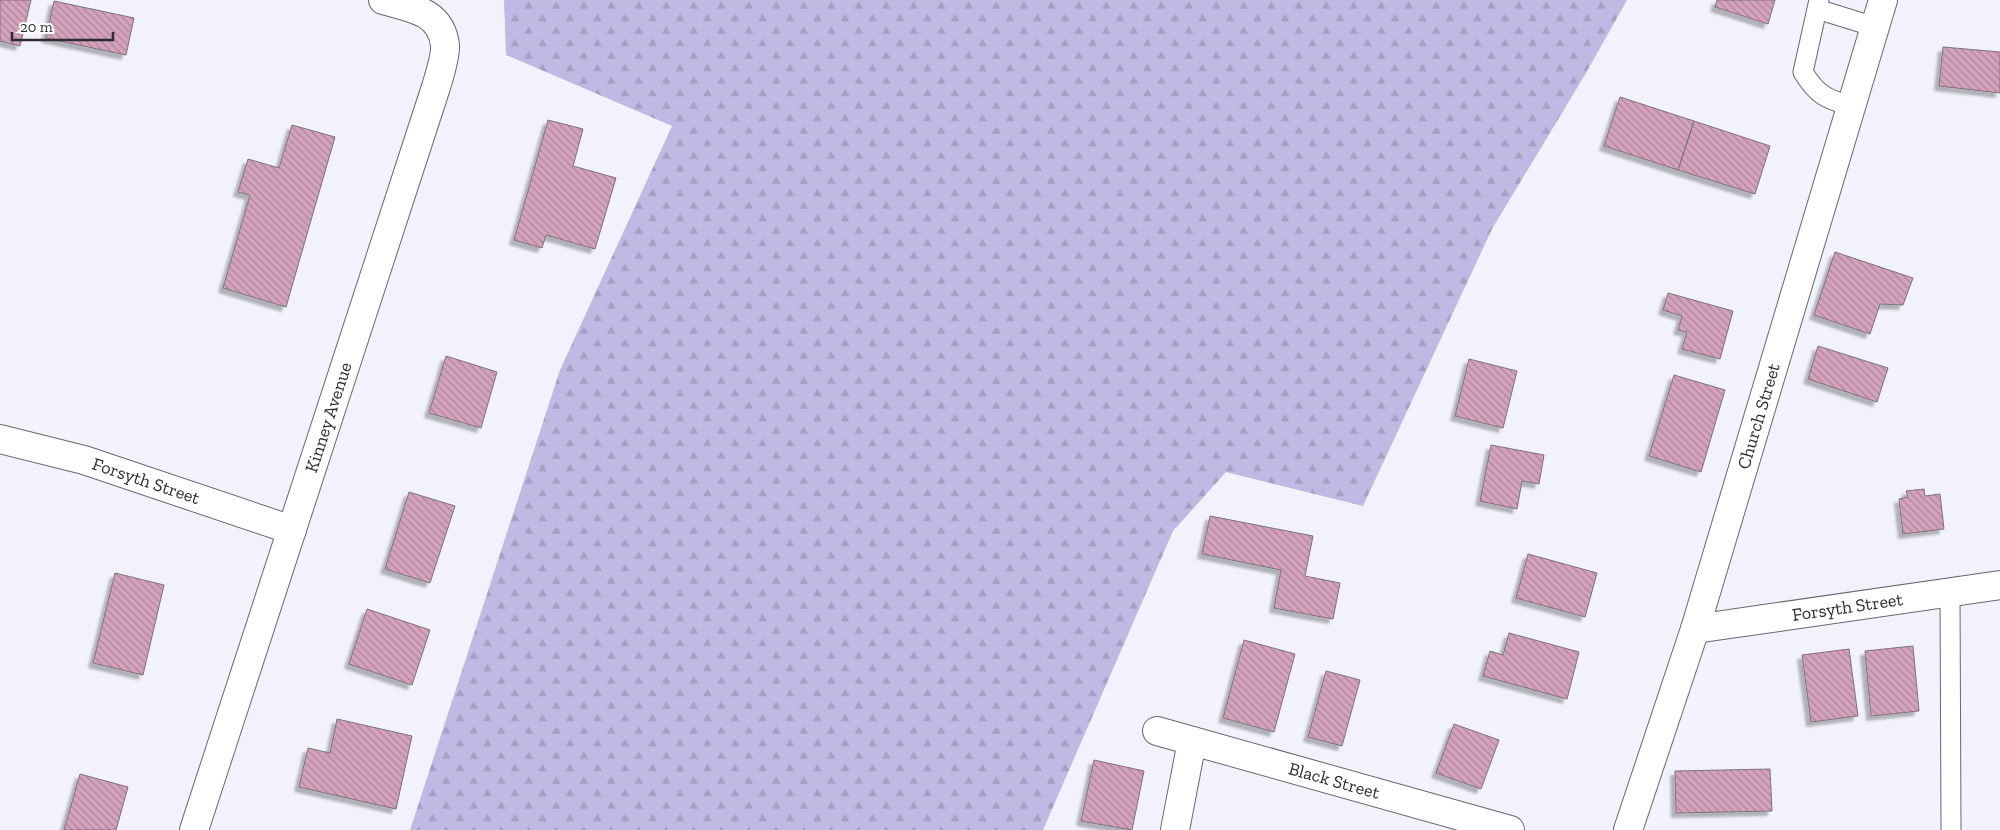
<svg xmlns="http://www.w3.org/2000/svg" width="2000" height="830" viewBox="0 0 2000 830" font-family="'Zilla Slab',serif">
<defs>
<pattern id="forest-firs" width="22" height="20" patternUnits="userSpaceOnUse" patternTransform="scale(1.25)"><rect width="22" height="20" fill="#bebae4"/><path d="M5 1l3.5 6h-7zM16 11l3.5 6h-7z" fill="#a3a0c4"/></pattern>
<pattern id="building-back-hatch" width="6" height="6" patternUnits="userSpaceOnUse" patternTransform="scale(1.25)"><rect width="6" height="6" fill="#d5a2bd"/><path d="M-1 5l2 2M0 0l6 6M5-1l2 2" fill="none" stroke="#ad849a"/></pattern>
<filter id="shadow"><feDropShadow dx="-4.5" dy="4.5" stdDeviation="1" flood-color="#0004"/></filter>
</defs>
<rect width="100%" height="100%" fill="#f2f2fd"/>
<path fill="url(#forest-firs)" d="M504,0H1627L1586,73L1492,229L1363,506L1226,472L1173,531L1043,830H410L560,370L672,126L506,55Z"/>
<path fill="url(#building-back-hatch)" stroke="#7c7277" filter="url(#shadow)" d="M0,0H31L20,46L0,41Z
M1717,0H1775L1768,24L1715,7Z
M54,1L134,18L126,55L46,38Z
M1943,47L2000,52V93L1939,86Z
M1620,97L1694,121L1678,170L1604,146Z
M548,120L583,129L573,166L616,178L595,249L546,235L542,248L514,240Z
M1694,121L1770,146L1755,194L1678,170Z
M292,125L335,137L286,307L223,288L250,195L238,192L248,159L279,168Z
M1835,252L1913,278L1903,305L1880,304L1870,334L1814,315Z
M1668,293L1733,311L1720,359L1682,349L1687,332L1678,330L1682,316L1663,310Z
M1818,346L1888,368L1877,402L1808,379Z
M446,356L497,372L481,428L429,413Z
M1469,359L1517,371L1503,428L1455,416Z
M1674,375L1725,390L1701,472L1649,456Z
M1491,445L1544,455L1539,484L1522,481L1517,509L1480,501Z
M1924,489L1925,496L1940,494L1944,529L1903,534L1899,499L1908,497L1906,491Z
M409,492L455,506L430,583L385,569Z
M1210,516L1313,536L1305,576L1340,583L1333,619L1274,608L1281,570L1202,554Z
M1528,554L1597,573L1585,617L1516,598Z
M115,573L164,585L143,675L93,663Z
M367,609L430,630L412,685L349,664Z
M1509,633L1579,652L1567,699L1483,676L1490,651L1503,655Z
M1244,640L1295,654L1274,732L1223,718Z
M1913,646L1919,711L1871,716L1865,651Z
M1849,649L1858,716L1811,722L1802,655Z
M1326,671L1360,680L1342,746L1308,737Z
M337,719L412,736L396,809L299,787L308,748L330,753Z
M1454,724L1499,740L1481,789L1436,773Z
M1094,760L1144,771L1132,830L1081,821Z
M1770,769L1772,811L1676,813L1675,771Z
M80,774L128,787L116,830H64Z"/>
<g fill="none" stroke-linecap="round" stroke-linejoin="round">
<defs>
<path id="lane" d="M1819,0L1803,72C1817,95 1826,99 1851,106
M1817,9L1875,27
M1950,592L1951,830"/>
<g id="street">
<path id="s1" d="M0,439L84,460L292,530"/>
<path id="s2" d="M1695,629L2000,585"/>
<path id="s3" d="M1157,731L1510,830"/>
<path id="s4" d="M194,830L436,87C439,77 446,55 445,45C441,11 411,8 383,0"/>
<path d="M1175,830L1192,741"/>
<path id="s5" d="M1628,830L1695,629L1883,0"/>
</g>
</defs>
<use href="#lane" stroke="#686771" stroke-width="21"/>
<use href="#street" stroke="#686771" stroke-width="30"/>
<use href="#lane" stroke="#fff" stroke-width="19"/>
<use href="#street" stroke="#fff" stroke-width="28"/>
</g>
<g text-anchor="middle" stroke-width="4.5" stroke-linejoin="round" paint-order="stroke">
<g font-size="18" fill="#2c2b30" stroke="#fff">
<text dy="6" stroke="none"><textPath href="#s5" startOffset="434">Church Street</textPath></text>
<text dy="6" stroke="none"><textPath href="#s4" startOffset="434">Kinney Avenue</textPath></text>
<text dy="6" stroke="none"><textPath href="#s1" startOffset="152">Forsyth Street</textPath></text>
<text dy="6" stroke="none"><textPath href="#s2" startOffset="154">Forsyth Street</textPath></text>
<text dy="6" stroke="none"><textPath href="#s3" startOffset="184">Black Street</textPath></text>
</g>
</g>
<path d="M12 32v8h101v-8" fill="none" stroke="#2c2b30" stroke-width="2.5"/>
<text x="20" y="32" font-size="15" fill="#2c2b30" stroke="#ffffff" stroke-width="4" paint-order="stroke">20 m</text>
</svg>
